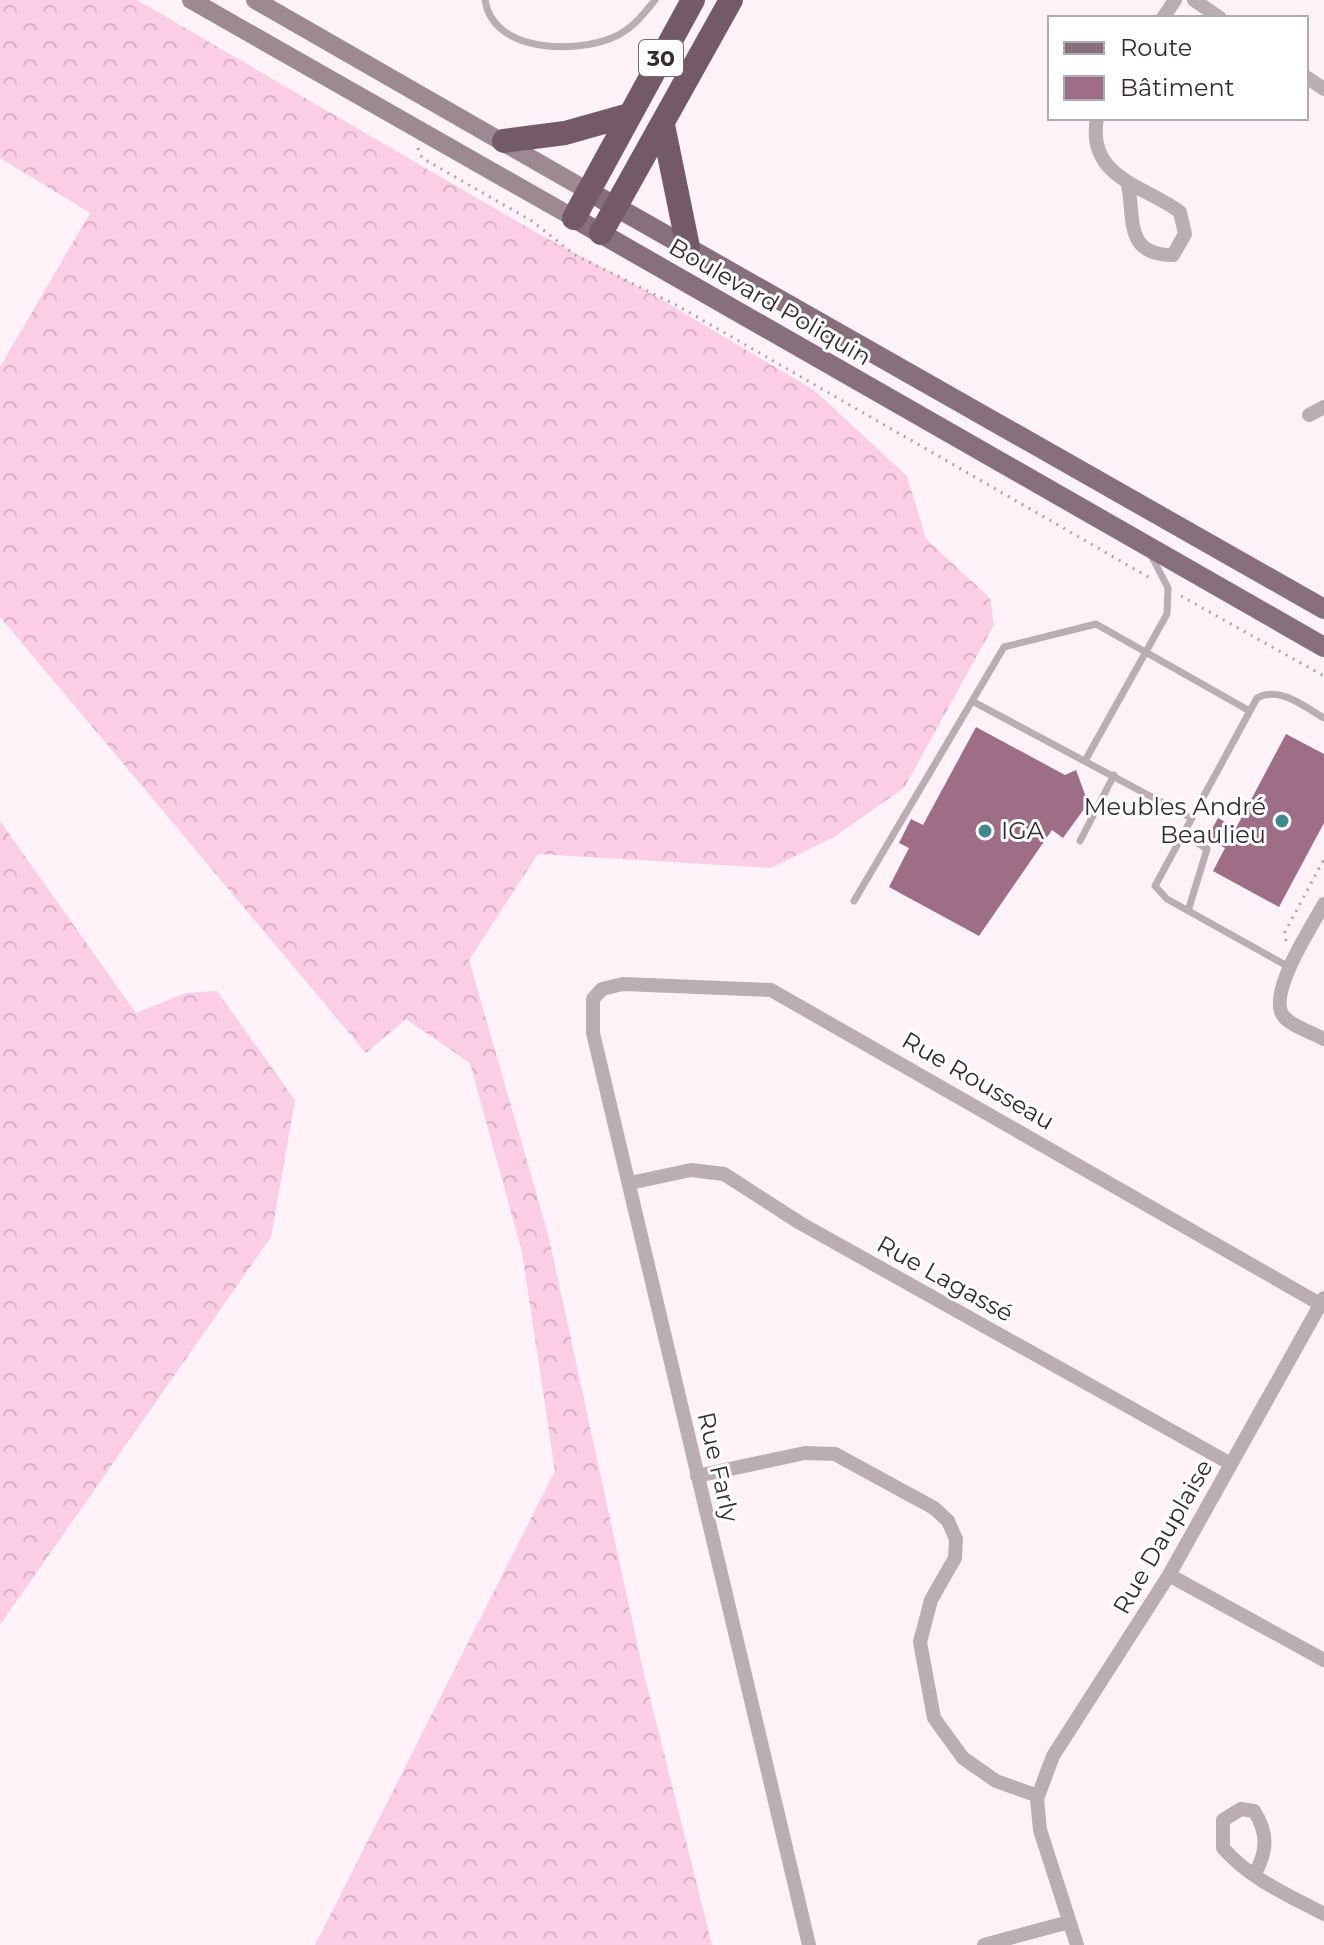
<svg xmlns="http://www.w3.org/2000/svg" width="1324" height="1945" viewBox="0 0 1324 1945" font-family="Montserrat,sans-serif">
<defs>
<pattern id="forest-crowns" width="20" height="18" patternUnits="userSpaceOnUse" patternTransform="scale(2)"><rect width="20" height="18" fill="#fccee5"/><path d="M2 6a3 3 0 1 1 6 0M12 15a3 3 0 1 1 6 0" fill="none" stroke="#d9b1c5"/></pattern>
</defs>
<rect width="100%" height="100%" fill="#fff2f8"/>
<path fill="url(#forest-crowns)" d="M0,0H137L537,233L645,290L814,390L907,476L926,539L990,598L994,625L904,788L834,837L771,868L538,854L469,960L548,1234L643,1670L712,1945H315L555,1471L522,1252L470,1063L406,1019L366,1053L0,617V367L90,213L0,158Z
M0,821L136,1013L186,993L217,991L295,1100L271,1237L0,1625Z"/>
<path fill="#9e6e87" d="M976,727L1065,775L1076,770L1090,808L1084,809L1063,838L1052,830L979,936L889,887L909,848L899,843L911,819L923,825Z
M1286,734L1324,754V823L1279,907L1213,871L1225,848L1207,838L1218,818L1236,828Z"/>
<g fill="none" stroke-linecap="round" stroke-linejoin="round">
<path stroke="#b1a5ab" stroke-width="3" stroke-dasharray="2 6" stroke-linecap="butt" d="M418,148L422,158L532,221L575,255L678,306L1150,578
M1181,596L1324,676
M1286,941L1285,932L1324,859"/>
<path stroke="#baadb3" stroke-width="7" d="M485,0C493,53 576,54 614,37C632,29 643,15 655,0
M972,701L1191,818
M1086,759L1167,614L1168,588L1151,555
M1183,834L1207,849L1188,911
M1080,841L1114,775
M854,901L1004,647L1096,624L1248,710
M1289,967L1167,899L1155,886L1257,698C1280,686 1303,706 1324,718"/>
<path stroke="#baadb3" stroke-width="14" d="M1194,0L1220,18
M1163,18L1175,0
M1306,77L1324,89
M1097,118C1086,178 1144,185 1180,212L1185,234L1173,255C1124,255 1135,219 1128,185
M1309,415L1324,407
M1324,904C1312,926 1264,998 1285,1018C1294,1027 1313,1033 1324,1039
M630,1183L691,1170L724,1174L800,1223L1231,1464
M697,1476L805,1453L835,1454L934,1508L948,1521L956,1539L955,1558L931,1600L920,1642L934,1718L963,1758L996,1781L1038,1796
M1169,1575L1324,1660
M1254,1875C1267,1853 1269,1834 1254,1811L1241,1809L1223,1820V1848C1250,1879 1288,1895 1324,1914
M809,1945L593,1033V999L602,989L623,984L771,990L1320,1304
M984,1945L1069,1922
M1077,1945L1040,1830L1037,1799L1053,1756L1169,1575L1324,1298"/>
<path stroke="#9c8992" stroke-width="18" d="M191,0L574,218
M255,0L588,191"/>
<path stroke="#87707b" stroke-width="20" d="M588,191L1324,609
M574,218L1324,647"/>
<path stroke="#745a67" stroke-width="24" d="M663,125L688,247
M504,141L565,133L629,115
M574,218L693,0
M601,233L731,0"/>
</g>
<g fill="#408889" stroke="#fff" stroke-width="3">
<circle cx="1282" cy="821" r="8"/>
<circle cx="985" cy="831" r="8"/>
</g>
<g text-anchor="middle" stroke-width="6" stroke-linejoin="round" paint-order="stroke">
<rect fill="#fff" stroke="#726b6f" stroke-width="2" x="639" y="40" width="44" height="36" rx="6"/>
<g font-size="22" font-weight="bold" fill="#362b31">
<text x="661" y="66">30</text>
</g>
<g font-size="24" fill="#362b31" stroke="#fff">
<text transform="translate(770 302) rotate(30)" y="8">Boulevard Poliquin</text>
<text transform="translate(978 1081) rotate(30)" y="8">Rue Rousseau</text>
<text transform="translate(945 1279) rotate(29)" y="8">Rue Lagassé</text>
<text transform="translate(718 1467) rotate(77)" y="8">Rue Farly</text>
<text transform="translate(1163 1537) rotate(-60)" y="8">Rue Dauplaise</text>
</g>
<g font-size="24" fill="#362b31" stroke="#fff" text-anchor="end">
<text x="1266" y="815">Meubles André<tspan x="1266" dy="28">Beaulieu</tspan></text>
<text x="1001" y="839" text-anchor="start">IGA</text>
</g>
</g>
<rect x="1048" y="16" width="260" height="104" fill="#ffffff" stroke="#afaaad" stroke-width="2"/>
<rect x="1064" y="42" width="40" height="12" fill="#87707b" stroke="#afaaad" stroke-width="2"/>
<text x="1120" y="56" font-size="24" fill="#362b31">Route</text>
<rect x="1064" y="76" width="40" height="24" fill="#9e6e87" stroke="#afaaad" stroke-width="2"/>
<text x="1120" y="96" font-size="24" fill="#362b31">Bâtiment</text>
</svg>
